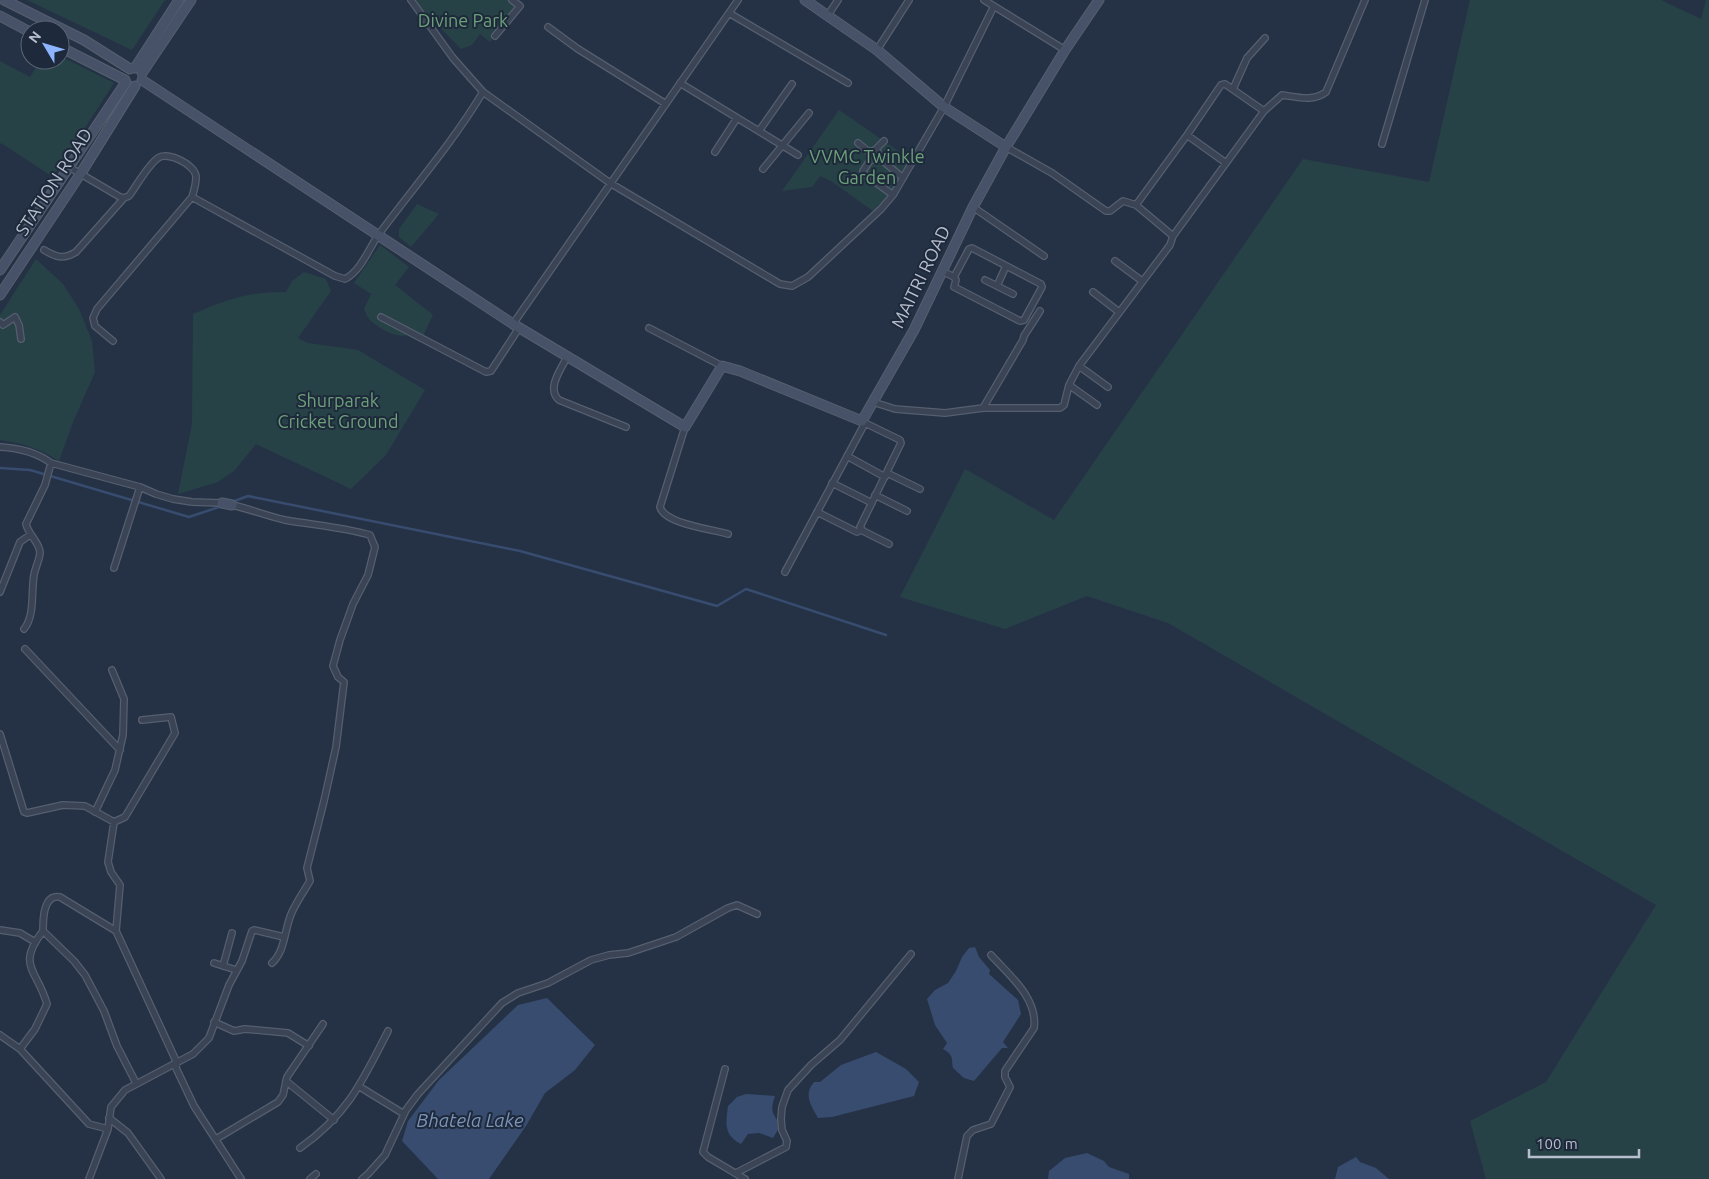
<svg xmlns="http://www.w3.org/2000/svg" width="1709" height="1179" viewBox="0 0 1709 1179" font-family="Ubuntu,sans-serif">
<rect width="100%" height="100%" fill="#253246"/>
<path fill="#274247" d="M27,0H165L132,50Z
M413,0H512L520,6L490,42L480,34L472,45L461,49Z
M1470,0H1661L1701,19L1706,0H1709V1179H1486L1470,1121L1546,1082L1656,905L1168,623L1087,596L1005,629L900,597L965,469L1054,520L1303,159L1429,182Z
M60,56L114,83L53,177L1,143L0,144V61L30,77L41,60H60Z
M839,110L910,159L891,193L873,211L831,181L820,176L812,187L782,191Z
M417,204L439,214L411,247L399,237V229Z
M380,245L409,267L395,285L433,315L420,342L407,335C397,339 377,327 370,320C367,317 366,312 364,309L371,294L354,283Z
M36,259L63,284L79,309L92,341L95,372L73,422L59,461C41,449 22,443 0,440V315Z
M304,272L326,279L331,291L298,338L308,343L358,350L425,390L386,455L351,489L256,444L235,470L218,482L178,494L192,424L193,314C228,299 247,292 286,292L292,281Z"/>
<path fill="#374c6e" d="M975,947L979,957L990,970L989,974L1018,1000L1021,1014L1003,1042L1008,1048H1002L974,1081L964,1078L953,1068C951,1059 955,1056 943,1049L947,1043L935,1025L927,999L935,990L948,983L956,971L962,957L969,948Z
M547,998L595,1045L575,1070L545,1093L526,1126L489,1179H438L402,1141L408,1121L439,1080L518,1005Z
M876,1052L906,1069L919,1082L914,1096L832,1117L818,1118C811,1105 803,1095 814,1082H820L841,1065Z
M746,1094L775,1096C770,1111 772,1113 781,1125L773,1138L759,1133L748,1134L741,1144C723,1135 726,1123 728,1106L737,1097Z
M1087,1153L1104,1161L1109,1167L1129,1174V1179H1048L1049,1171L1065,1158Z
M1356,1157L1360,1162L1376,1168L1389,1179H1335L1338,1167Z"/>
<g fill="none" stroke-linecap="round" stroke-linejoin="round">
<path stroke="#374c6e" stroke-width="2.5" d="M0,468L30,470L189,517L222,506
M232,502L248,496L520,551L717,606L746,589L886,635"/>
<defs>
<path id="street" d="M984,0L1065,50
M729,13L848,83
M828,15L838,0
M548,27L578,49L666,104
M495,36L520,6L512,0
M877,50L909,0
M680,83L798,155
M1233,89L1247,58L1265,38
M483,92L610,183L780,284L792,286L808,277L881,209L893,195L944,107L994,6
M1264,111L1282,95C1297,97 1313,102 1326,92L1365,0
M759,131L792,84
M1187,135L1226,163
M858,143L869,152L871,159L873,160L878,157V152L875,150L869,152
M1382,144L1425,0
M1006,147L1052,173L1106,211H1110L1123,201L1136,205L1173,236
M875,150L884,141
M715,152L737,118
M878,157L903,178
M871,159L863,171V173L893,195
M69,167L120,197L124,198L129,196C137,185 148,165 158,158C168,151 196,165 196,177C196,184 194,191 192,197L335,276L345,279C361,271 369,248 379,234C414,187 453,142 483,92L453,58L411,0
M763,169L809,113
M973,207L1044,256
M44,250C56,257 63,260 76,252L124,198
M1115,261L1142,281
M942,271L954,277L969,249L972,248L1041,284L1042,287L1024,320L1020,321L956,288L954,287L956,280L954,277
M985,280L1013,294
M997,286L1006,266
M1093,292L1119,312
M381,317L486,372L491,371L519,328
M0,322L3,325L15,317L19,325L21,339
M513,324L738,0
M649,328L722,366
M113,341L95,326L93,318L97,309L192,197
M567,357C561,369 546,389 559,400L626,427
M1079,366L1108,387
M1069,385L1097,405
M873,402L895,409L945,413L983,408H1060L1064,405L1069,385L1079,366L1170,245L1173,236L1264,111L1225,84L1221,85L1187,135L1136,205
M983,408L1023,340L1024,336L1040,311
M865,423L900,440L901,443L860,527L863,531L889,544
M685,427L660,507C665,524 711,529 728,534
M0,447C19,448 36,452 51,463L140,487L156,494L173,499L192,502L222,503
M847,456L885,477
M887,473L920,489
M832,483L872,503
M875,495L907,511
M232,505C250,509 267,516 285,520C313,525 342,527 370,535L375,547L368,575L353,604L340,640L333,666L338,677L344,682L336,747L324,801L307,868L310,881C304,891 297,901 292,912C284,929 286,950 272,963
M817,512L857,532L861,530
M114,568L140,487
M785,572L865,423L862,421
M0,592L20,542L30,535
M24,629C35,616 31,592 34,575C35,568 40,559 40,552C39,542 28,534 26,524L45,485L51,463
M25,649L120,750
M0,734L24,812L27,813L63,805L85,806L114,822L108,862L111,872L120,885L116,931L177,1063L176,1068L194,1106L241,1179
M95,812L115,770L123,735L124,699L112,670
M114,822L125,817L175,733L171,717L142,720
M0,930L20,933L35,942
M116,931L60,897C43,894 43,920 43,931L74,961L85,975L104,1011L117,1046L136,1083
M214,963L236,970
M223,966L232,933
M214,1022L234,1031L245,1029L288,1033L309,1046
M0,1035L20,1049L89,1124L108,1129
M20,1049L35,1029L47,1004C37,969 16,966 43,931
M725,1069L703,1152L708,1157L745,1179
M286,1081L334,1120
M360,1087L404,1114
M109,1118L128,1133L161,1179
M216,1139L278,1102L283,1095L287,1077L323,1024
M300,1148C348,1114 362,1082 388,1031
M736,1173L786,1147L787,1141L782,1130L781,1119L782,1107L788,1090L811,1065L840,1040L911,954
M89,1179L108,1129L111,1107L125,1090L193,1054L209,1038L229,985L242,961L252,931L254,930L284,937
M310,1179L316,1174
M362,1179L368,1174L385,1155L406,1110L418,1094L502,1003L518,993L548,983L591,960L609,955L628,953L676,937L728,908L737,905L757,914
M958,1179L967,1136L973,1130L991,1124L1010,1087L1005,1077V1071L1034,1028C1038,998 1009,975 991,955"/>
<path id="secondary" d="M4,0L84,40L130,69
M805,0L877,50L944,107L1006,147
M0,16L30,32
M60,47L125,80
M135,68L179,0
M142,73L191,0
M142,80L513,324L685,427L722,366L740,371L862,421L914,330L973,207L1006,147L1065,50L1099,0
M0,270L126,82
M0,295L81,173L135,86
M222,503L232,505"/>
</defs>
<use href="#street" stroke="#555f6f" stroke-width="8"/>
<use href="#secondary" stroke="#555f6f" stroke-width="11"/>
<use href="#street" stroke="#3a4455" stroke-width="5.5"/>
<use href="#secondary" stroke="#475268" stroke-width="9"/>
</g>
<g text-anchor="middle" stroke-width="4" stroke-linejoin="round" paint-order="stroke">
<g font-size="18" fill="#6ca17a" stroke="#1e293b">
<text x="463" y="27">Divine Park</text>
<text x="867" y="163">VVMC Twinkle<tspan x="867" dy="21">Garden</tspan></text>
<text x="338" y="407">Shurparak<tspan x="338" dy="21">Cricket Ground</tspan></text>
</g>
<g font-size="18" fill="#b7bfce" stroke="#1e293b">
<text transform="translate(54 182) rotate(-57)" y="6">STATION ROAD</text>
<text transform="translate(921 277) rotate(-64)" y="6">MAITRI ROAD</text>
</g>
<g font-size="19" font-style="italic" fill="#7c94b8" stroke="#1e293b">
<text x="470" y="1127">Bhatela Lake</text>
</g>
</g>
<g transform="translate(45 45) rotate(308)"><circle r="24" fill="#1e293b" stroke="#5b6576"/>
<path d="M0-4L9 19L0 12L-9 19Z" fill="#8cb4ff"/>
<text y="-8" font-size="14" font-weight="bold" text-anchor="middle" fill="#b7bfce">N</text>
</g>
<path d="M1529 1149v8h110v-8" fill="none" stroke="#b7bfce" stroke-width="2.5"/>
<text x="1536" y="1149" font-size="15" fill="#b7bfce" stroke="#1e293b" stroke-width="4" paint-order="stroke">100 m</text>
</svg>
